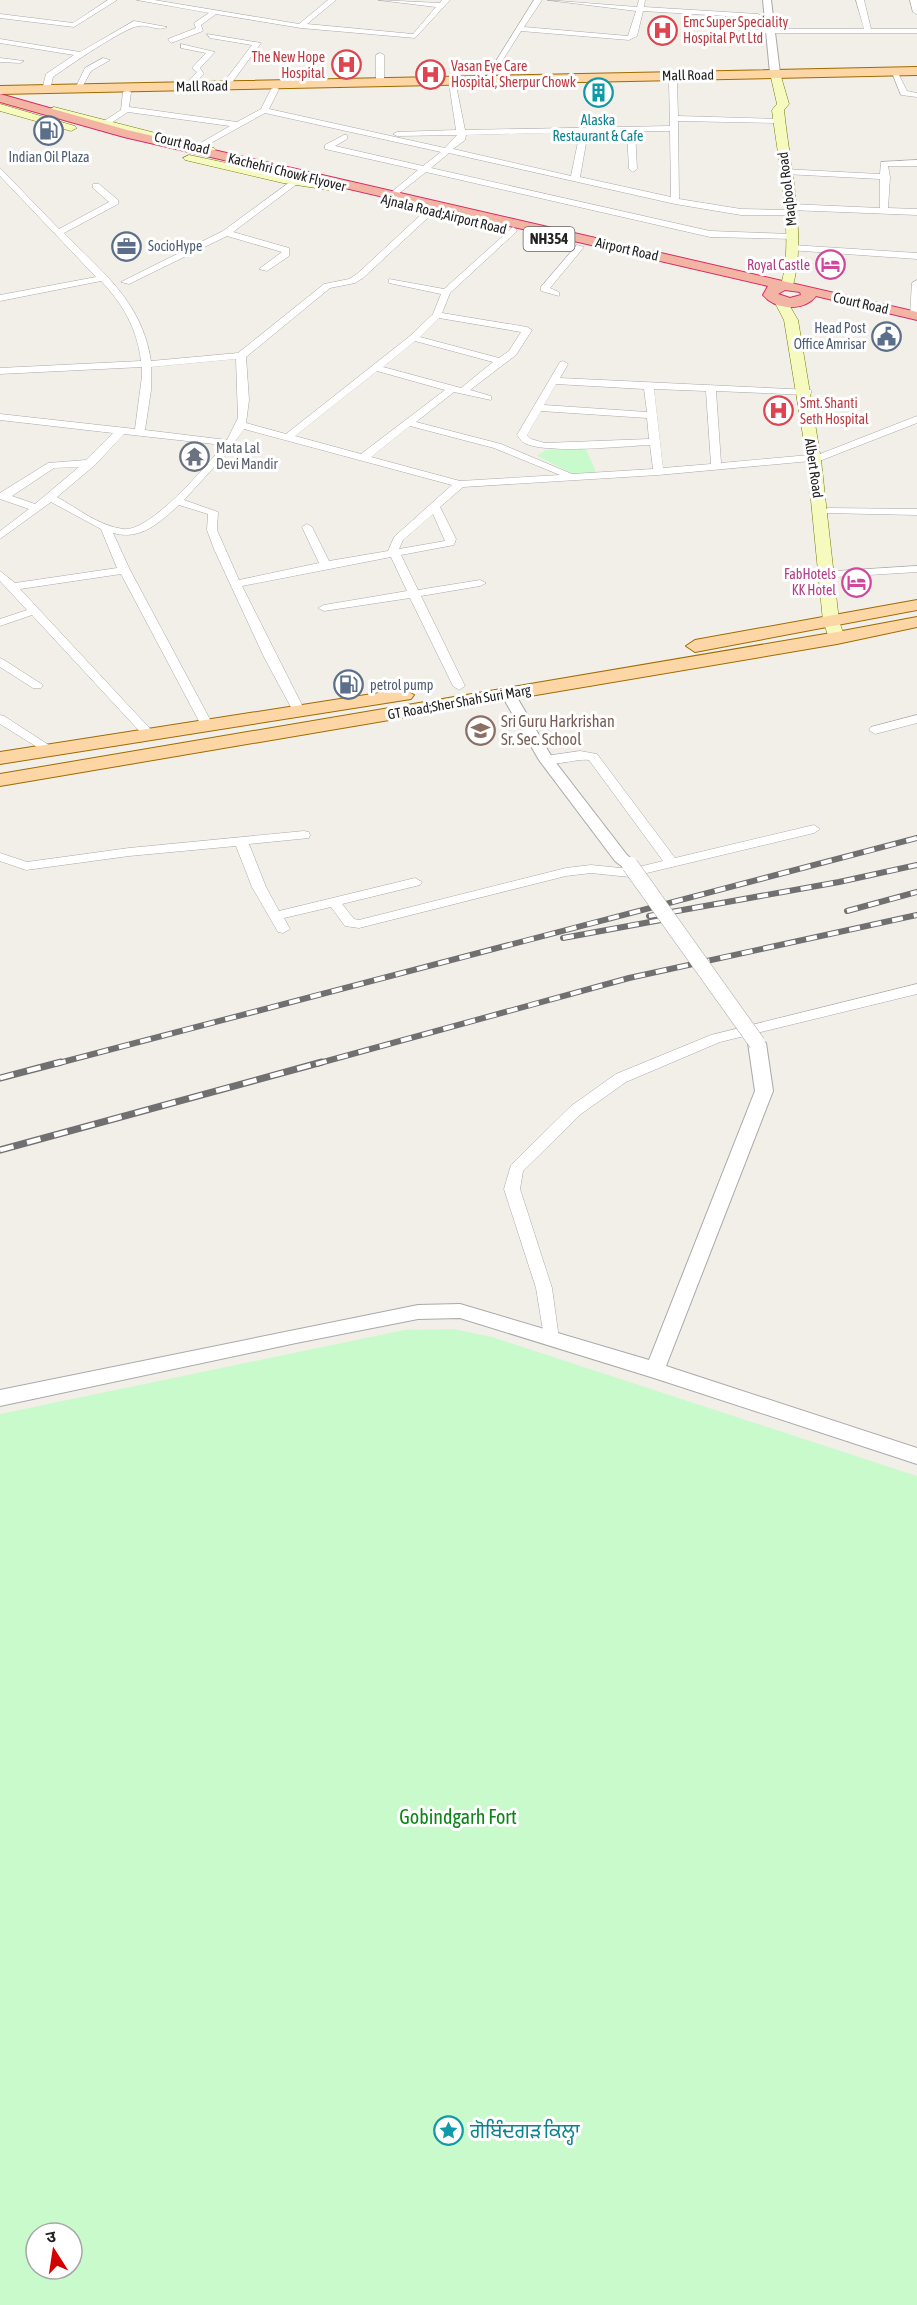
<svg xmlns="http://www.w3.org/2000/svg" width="917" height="2305" viewBox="0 0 917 2305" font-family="'Asap Condensed','Noto Sans Devanagari','Noto Sans Gurmukhi',sans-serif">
<rect width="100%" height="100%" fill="#f2efe9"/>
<path fill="#c8facc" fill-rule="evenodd" d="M586,449L596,472L573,474L537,456L546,450Z
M453,1329L492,1337L917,1476V2305H0V1414L404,1330ZM36,2233H72V2269H36Z"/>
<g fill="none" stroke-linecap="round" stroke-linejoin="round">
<defs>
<path id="minor" d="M108,0H117L74,27L0,18V14L73,23Z
M137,0H154L299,24L328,0H336L307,24L413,34L436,7L378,0L440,3L442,0H450L415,38L301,28L216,14L201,25L203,31L171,43L168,39L196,28L194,23L209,13Z
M534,0H542L524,27L628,36L636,11L547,0L637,7L639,0H645L644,7L758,14L762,16L758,18L643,11L637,36L629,40L521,31L489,82H483Z
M856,0H864L871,29H917V33H759L755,31L759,29H864Z
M910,0H917V14L913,12Z
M134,21L167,27C158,32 149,24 139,26C125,27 67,67 53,77L50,90L46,92L42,90L46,74L74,55L0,43V39L80,52Z
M207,34L261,43L228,88L221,86L252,45L210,38Z
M181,44L215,52L200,68L204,74L187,89L183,87L197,72L192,68L206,53L181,48Z
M380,53L384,55V82L380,84L376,82V55Z
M0,58L24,61L20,63L0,62Z
M103,58L110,60L91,71L80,91H74L85,68Z
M893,75H899L907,91L917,93V97L901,95Z
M673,79L677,81L678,116L779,119L783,121L779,123L678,121L679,199L741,209L791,210L795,213L794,215H741L675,204L449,153L431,168L710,231L792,234L796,237L795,239L710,237L426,172L392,199L389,198V194L418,170L325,149V145L344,135H347V139L335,146L423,166L441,152L265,113L200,149H197V145L230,126L128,112L108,125L101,123L121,110L123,92L127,90L131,92L129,107L237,122L261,109L271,89L275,87L279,89L269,109L445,148L457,135L397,136L393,134L397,132L456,130L449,83L456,85L465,130L670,126L669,81ZM627,131L629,169L633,172L637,169L635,131H670L671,197L580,177L588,132ZM580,132L571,176L453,149L465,140L466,135Z
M917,160V166H888L890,177L888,208L917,209V215L790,210L786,207L790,204L880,208V179L785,174L781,171L782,169L880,174L881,162Z
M0,168L59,229L109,202L93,188V184H99L118,200V204L64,233C103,273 142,302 151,361L238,353L324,284L349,279L357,274L427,209H433V213L363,278L355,283L330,288L246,357L249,400L246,423L286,434L410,336L433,314L441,294L389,283V279L444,289L513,227L517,230L516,232L450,293L442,313L527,327L532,330L516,355L470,390L491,396V400L454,392L416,422L501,444L572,474L653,469L650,445C625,446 540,455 523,442C522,442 518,436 517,435L560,362L563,361L568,364L560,378L811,390V394L808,395L716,391L721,463L820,454L917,416V423L822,460L658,475L463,487L440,507L456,539L454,545L401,555L418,590L480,580L486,583L480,586L421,596L465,686L459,690L453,686L410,598L324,611L318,608L324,605L407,591L391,557L242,586L305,711L299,715L293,711L264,657L214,549L207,530L208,514L179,505C160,522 141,541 113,533L130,570L213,725L211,728H203L201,725L121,574L20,589L154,733L148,737L144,736L32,615L0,626V619L27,610L0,581V571L15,583L117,568L101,529L51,502L0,539V531L29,509L0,499V493L48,463L86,460L113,433L0,420V414L135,429L142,376V367L0,374V368L141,361C137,329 124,305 101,281L0,301V295L96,277L0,176ZM439,318L521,332L509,351L499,358L420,337ZM415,341L493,362L461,388L383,367ZM236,359L238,418L227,440L145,430L151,390V367ZM377,371L445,390L361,454L295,436ZM556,384L644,389L647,412L544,405ZM654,389L706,391L711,464L663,468ZM541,411L647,418L649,439L545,443L531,439L527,435ZM410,426L494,448L560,475L460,481L371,457ZM244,429L452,485L394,537L388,551L329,561L312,527L307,524L302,527L319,563L239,580L217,530L218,512L184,500L227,453ZM124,434L223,445C207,466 149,533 123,529C99,526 77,508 57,497L95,465ZM79,467L35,504L12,496L54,468ZM433,514L445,541L399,549L403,540Z
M294,179L301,181L233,232L289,248V256L267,271L259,269L282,252L227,236L129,284L121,282L223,231Z
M577,245L584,247L550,288L559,292V296L541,291V287Z
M792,245L917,253V259L789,250L788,248Z
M917,280V317L915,318L910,315L912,283Z
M828,508L917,509V515L824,513L823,511Z
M917,566V572L836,577L830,574L836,571Z
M0,658L4,660L43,685L41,688H33L0,667Z
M0,715L4,716L55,749L49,753L45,752L0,724Z
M917,715V723L875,734L869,730L871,727Z
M580,751L597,754L675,858L814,825L820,829L814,833L630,877L591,873L566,876L359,928L345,926L331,907L284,918L290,929L283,933L278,932L252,887L236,846L129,856L26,870L0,861V853L27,862L129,848L304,831L309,832L310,835L309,838L249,844L266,887L279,911L415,878L422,882L420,885L342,904L354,919L359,920L566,868L591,865L630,869L663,861L589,760C575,758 550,769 540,760L546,756Z
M917,984V994L720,1042L626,1082L581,1114L523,1171L520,1189L552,1288L559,1339L557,1343H545L536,1288L504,1189L511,1165L571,1106L616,1074L711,1035Z"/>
<path id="tertiary" d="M763,0H771L780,73L775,76L770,73Z
M508,690L515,694L553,759L627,855L638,865L636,868H624L615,861L539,760L501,694Z
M757,1037L766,1043L773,1091L666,1366L917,1448V1464L654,1378L460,1318L418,1319L296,1343L0,1406V1390L418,1305L460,1304L649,1360L755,1091L748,1043Z"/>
<path id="secondary" d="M775,70L780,73L789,104L784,110C789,160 807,238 793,285L787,289L781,285C795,238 778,160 772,110L777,104L770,73Z
M0,104L75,126L77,128L71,131L0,111Z
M54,107L214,148L216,150L210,153L50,112L48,110Z
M189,155L283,175L329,182L335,186L329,190L283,183L185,160L183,158Z
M780,297L785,298L798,320L821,460L839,621L845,638L837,643L829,638L823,621L807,460L784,320L774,301Z"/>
<path id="primary" d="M917,67V75L0,94V86Z
M917,600V610L695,652L686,646L695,640Z
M917,617V627L837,644L0,786V774L837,632Z
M404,689L414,695L411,699L0,764V752Z"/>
<path id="trunk" d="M0,94L127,130L917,312V320L816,296C804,312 775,310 763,295L768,286L124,137L0,102ZM785,290L800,292L801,295L790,298L778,294Z"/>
</defs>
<use href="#minor" stroke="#a9a9a9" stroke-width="1"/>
<use href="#tertiary" stroke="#a9a9a9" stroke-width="2"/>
<use href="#secondary" stroke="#707d05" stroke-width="1"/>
<use href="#primary" stroke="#a06b00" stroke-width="2"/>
<use href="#trunk" stroke="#dc2a67" stroke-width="2"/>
<use href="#minor" fill="#fff" fill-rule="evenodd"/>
<use href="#tertiary" fill="#fff" fill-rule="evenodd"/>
<use href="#secondary" fill="#f7fabf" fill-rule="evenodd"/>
<use href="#primary" fill="#fcd6a4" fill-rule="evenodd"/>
<use href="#trunk" fill="#f2b4a3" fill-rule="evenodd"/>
<defs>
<path id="rail-far1" d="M847,911L917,892
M649,916L839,882L917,865
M563,938L661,920
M55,1064L917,838
M316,1064L629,978L917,915"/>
<path id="rail" d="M0,1078L61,1062
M0,1150L322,1062"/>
</defs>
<use href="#rail-far1" stroke="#707070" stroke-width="6"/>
<use href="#rail" stroke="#707070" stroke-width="7"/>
<use href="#rail-far1" stroke="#fff" stroke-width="4" stroke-dasharray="11" stroke-linecap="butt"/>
<use href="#rail" stroke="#fff" stroke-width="4.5" stroke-dasharray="14" stroke-linecap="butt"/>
<defs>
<path id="tertiary-bridge" d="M630,865L757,1043"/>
</defs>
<use href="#tertiary-bridge" stroke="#a9a9a9" stroke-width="17" stroke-linecap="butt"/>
<use href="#tertiary-bridge" stroke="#fff" stroke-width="16"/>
</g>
<defs>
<symbol id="hospital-ring" viewBox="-11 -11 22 22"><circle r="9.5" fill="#fff" stroke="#e0444e" stroke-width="1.5"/><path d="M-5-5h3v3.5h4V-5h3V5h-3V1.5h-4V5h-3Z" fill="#e0444e"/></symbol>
<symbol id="building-ring" viewBox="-11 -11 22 22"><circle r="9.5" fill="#fff" stroke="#0f9aa8" stroke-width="1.5"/><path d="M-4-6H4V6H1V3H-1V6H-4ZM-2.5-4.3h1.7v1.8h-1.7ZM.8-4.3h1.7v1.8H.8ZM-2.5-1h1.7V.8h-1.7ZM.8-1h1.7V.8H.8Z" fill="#0f9aa8"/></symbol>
<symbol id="fuel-ring" viewBox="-11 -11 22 22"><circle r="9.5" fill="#fff" stroke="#5c6f8a" stroke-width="1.5"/><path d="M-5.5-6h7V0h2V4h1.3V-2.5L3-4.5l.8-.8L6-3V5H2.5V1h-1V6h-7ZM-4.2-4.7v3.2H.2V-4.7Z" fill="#5c6f8a"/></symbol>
<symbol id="office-ring" viewBox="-11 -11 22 22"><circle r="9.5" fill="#fff" stroke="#5c6f8a" stroke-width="1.5"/><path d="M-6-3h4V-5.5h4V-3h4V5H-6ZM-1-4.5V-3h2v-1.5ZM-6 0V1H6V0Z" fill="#5c6f8a"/></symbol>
<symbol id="hotel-ring" viewBox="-11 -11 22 22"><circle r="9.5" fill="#fff" stroke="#d1479c" stroke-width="1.5"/><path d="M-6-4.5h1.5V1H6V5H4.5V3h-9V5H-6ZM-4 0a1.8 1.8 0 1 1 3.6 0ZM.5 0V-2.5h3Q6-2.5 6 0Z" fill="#d1479c"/></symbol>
<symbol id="civic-ring" viewBox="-11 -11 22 22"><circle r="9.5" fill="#fff" stroke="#5c6f8a" stroke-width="1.5"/><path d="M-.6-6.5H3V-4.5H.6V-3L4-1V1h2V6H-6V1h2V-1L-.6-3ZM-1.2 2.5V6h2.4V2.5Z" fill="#5c6f8a"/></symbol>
<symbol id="temple-ring" viewBox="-11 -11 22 22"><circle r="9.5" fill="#fff" stroke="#6b7280" stroke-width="1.5"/><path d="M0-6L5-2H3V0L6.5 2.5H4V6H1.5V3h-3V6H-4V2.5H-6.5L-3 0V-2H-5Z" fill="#6b7280"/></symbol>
<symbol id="school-ring" viewBox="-11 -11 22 22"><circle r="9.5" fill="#fff" stroke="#8d6e63" stroke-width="1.5"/><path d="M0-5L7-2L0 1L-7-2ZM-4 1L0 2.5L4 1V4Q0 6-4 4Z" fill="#8d6e63"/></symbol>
<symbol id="sight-ring" viewBox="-11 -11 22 22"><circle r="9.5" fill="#fff" stroke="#0f9aa8" stroke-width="1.5"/><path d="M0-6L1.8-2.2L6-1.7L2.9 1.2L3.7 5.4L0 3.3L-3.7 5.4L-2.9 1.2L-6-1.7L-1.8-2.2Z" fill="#0f9aa8"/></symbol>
</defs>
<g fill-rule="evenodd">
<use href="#hospital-ring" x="646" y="14" width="33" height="33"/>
<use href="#hospital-ring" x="330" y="48" width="33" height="33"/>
<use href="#hospital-ring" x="414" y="58" width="33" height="33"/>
<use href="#building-ring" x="582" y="76" width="33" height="33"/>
<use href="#fuel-ring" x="32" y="114" width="33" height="33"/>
<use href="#office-ring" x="110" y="230" width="33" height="33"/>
<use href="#hotel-ring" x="814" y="248" width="33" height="33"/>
<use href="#civic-ring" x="870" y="320" width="33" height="33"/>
<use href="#hospital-ring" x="762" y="394" width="33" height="33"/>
<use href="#temple-ring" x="178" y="440" width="33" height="33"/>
<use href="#hotel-ring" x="840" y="566" width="33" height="33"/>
<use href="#fuel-ring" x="332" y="668" width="33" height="33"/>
<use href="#school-ring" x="464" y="714" width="33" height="33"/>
<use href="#sight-ring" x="432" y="2114" width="33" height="33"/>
</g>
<g text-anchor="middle" stroke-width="6" stroke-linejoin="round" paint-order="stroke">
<g font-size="14" fill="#be3a42" stroke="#fff" text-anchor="start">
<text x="683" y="27">Emc Super Speciality<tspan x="683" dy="16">Hospital Pvt Ltd</tspan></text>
<text x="325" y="62" text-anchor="end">The New Hope<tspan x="325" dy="16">Hospital</tspan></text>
<text x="451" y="71">Vasan Eye Care<tspan x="451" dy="16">Hospital, Sherpur Chowk</tspan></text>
<text x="800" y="408">Smt. Shanti<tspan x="800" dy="16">Seth Hospital</tspan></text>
</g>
<g font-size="14" fill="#222" stroke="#fff">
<text transform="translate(688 75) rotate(-1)" y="5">Mall Road</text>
<text transform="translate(202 86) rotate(-1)" y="5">Mall Road</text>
<text transform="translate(182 143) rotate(14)" y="5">Court Road</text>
<text transform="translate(287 172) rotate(14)" y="5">Kachehri Chowk Flyover</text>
<text transform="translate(787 189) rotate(-97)" y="5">Maqbool Road</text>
<text transform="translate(444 214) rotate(14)" y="5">Ajnala Road;Airport Road</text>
<text transform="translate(627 249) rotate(13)" y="5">Airport Road</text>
<text transform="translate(861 303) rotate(13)" y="5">Court Road</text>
<text transform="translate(814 468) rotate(82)" y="5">Albert Road</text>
<text transform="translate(459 702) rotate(-10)" y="5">GT Road;Sher Shah Suri Marg</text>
</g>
<g font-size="14" fill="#0d838f" stroke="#fff">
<text x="598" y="125">Alaska<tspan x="598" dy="16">Restaurant &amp; Cafe</tspan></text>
</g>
<g font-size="14" fill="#4e5e75" stroke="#fff" text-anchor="start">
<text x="49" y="162" text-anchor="middle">Indian Oil Plaza</text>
<text x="148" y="251">SocioHype</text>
<text x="866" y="333" text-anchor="end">Head Post<tspan x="866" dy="16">Office Amrisar</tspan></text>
<text x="370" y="690">petrol pump</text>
</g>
<g font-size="14" fill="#b23c85" stroke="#fff" text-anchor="end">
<text x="810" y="270">Royal Castle</text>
<text x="836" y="579">FabHotels<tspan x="836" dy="16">KK Hotel</tspan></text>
</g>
<g font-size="14" fill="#5b616d" stroke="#fff" text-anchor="start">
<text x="216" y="453">Mata Lal<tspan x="216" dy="16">Devi Mandir</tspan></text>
</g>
<rect fill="#fff" stroke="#646464" stroke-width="1.5" x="523.5" y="227" width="51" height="24" rx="4.5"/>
<g font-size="15" font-weight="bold" fill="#222">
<text x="549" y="244">NH354</text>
</g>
<g font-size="16" fill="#785e54" stroke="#fff" text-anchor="start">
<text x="501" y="727">Sri Guru Harkrishan<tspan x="501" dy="18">Sr. Sec. School</tspan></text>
</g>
<g font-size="20" fill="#0c8416" stroke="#fff">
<text x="458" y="1824">Gobindgarh Fort</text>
</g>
<g font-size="20" fill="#0d838f" stroke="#fff" text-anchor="start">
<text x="470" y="2138">ਗੋਬਿੰਦਗੜ ਕਿਲ੍ਹਾ</text>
</g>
</g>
<g transform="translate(54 2251) rotate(348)"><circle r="28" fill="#ffffff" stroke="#a7a7a7" stroke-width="1.5"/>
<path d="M0-4.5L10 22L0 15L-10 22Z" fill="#d40000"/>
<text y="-9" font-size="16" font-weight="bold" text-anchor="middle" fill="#222222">उ</text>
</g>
</svg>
